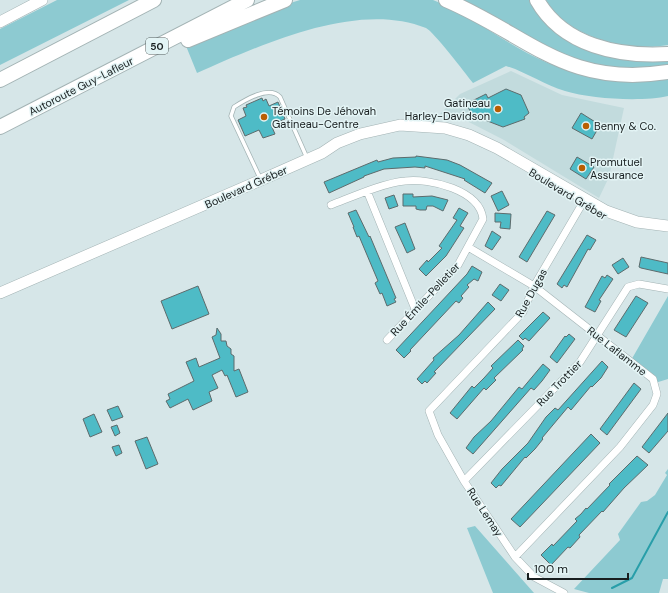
<svg xmlns="http://www.w3.org/2000/svg" width="668" height="593" viewBox="0 0 668 593" font-family="'DM Sans',sans-serif">
<rect width="100%" height="100%" fill="#d6e6e8"/>
<path fill="#c2dbdd" d="M511,71L562,95L624,108L609,177L599,198L504,140L465,120L438,116L460,94Z"/>
<path fill="#8dcad1" d="M57,0H129L0,65V29Z
M300,0H433C474,16 507,46 548,63C581,76 632,75 668,77V96C642,102 591,99 565,91C544,85 526,72 506,66L473,83C465,73 434,32 426,28C357,0 261,45 197,73L186,46L284,5Z
M461,0H531L571,39L668,57V66L628,68L613,67L595,65L564,56Z
M546,0H668V45C627,52 568,38 546,0Z
M668,296V379L655,383L630,362Z
M668,469V579H663L659,593H589L574,589L620,540L618,534L641,502L647,501L655,495L667,475L665,473Z
M475,526L534,593H493L467,528Z"/>
<g fill="none" stroke-linecap="round" stroke-linejoin="round">
<path stroke="#289ea9" stroke-width="2" d="M612,588L632,578L668,512"/>
</g>
<path fill="#4ebbc6" stroke="#5d6b6c" d="M506,89L521,95L529,113L524,117L525,119L503,127L472,115L467,105L468,103L486,94L488,98Z
M262,98L263,101L266,99L269,106L278,102L285,119L271,125L275,134L263,138L259,130L245,136L238,120L246,116L243,108L247,107L246,105Z
M581,113L600,125L592,139L572,128Z
M416,156L447,160L460,165L492,183L485,193L464,180L465,179L425,166V168L415,167L384,169L364,176V177L329,193L324,182L377,160L378,162L393,158L416,157Z
M577,157L594,167L586,179L570,169Z
M502,191L509,205L498,211L491,196Z
M403,194H413V197L432,196L448,200L443,211L433,206H427L426,210H420L416,209V206H403Z
M394,195L398,206L389,209L385,198Z
M459,208L468,213L460,226L464,228L446,256L426,276L419,269L427,260L428,262L442,248L439,246L457,220L453,218Z
M356,210L369,237L370,236L396,298L394,299L396,302L387,306L382,293L380,294L375,283L378,281L359,236L357,237L353,227H354L348,213Z
M547,211L555,215L527,262L519,257Z
M495,213L511,214L510,229L500,228L501,222H495Z
M405,223L415,249L407,253L395,227Z
M492,231L501,237L492,250L485,246Z
M587,235L596,240L590,250L588,249L567,287L564,285L562,288L557,284Z
M641,257L668,263V274L641,268L639,267Z
M623,258L629,267L618,274L612,265Z
M472,266L482,272L478,281L474,279L467,285L469,287L461,296L463,298L459,303L456,301L410,350L411,351L404,358L396,350L467,274Z
M607,275L613,279L599,300L601,301L595,312L585,307L602,276L605,278Z
M500,284L509,290L501,301L492,295Z
M198,286L209,314L172,329L161,301Z
M636,296L648,303L626,337L614,330Z
M488,302L495,309L434,372L436,373L427,383L425,381L422,384L417,379L434,360L433,358L459,335Z
M543,312L550,318L529,341L525,338L523,340L519,336Z
M217,328L221,334V341H226L227,346L231,349V354L234,356V371L239,369L248,392L236,397L227,375L225,376L222,370L212,375L218,388L209,392L212,401L193,410L188,399L170,408L166,401L170,399L168,394L194,381L186,362L196,358L199,367L220,358L212,337L216,335Z
M569,334L575,339L557,363L550,357L565,336L566,337Z
M518,340L524,346L522,349L523,350L494,378L496,380L486,390L484,388L457,419L450,413L472,386L474,388L484,378L493,368L491,366Z
M602,361L608,367L601,378L592,387L591,386L571,410L568,407L542,438L543,439L535,449L526,458L525,457L501,486L499,485L496,488L491,483L502,469L528,443L546,417L555,408L558,410Z
M543,364L550,370L542,381L534,390L531,388L473,454L466,448L474,437L491,421L519,387L522,389Z
M634,383L641,389L607,435L600,429Z
M118,406L123,417L112,421L107,410Z
M668,413V431L649,453L642,447Z
M94,414L102,432L90,437L83,419Z
M117,425L120,433L115,436L111,427Z
M591,434L600,443L520,527L511,519Z
M147,437L158,464L146,469L135,441Z
M119,445L122,453L116,456L112,447Z
M637,456L648,465L624,488L603,512L602,511L579,535L580,537L570,548L568,547L551,565L541,555L552,544L553,546L577,521L575,519L581,514L586,508L587,509L610,485L609,484Z"/>
<g fill="none" stroke-linecap="round" stroke-linejoin="round">
<defs>
<path id="lane" d="M260,178L231,116L234,107C245,100 269,85 280,97L307,158"/>
<path id="street" d="M367,191L415,309
M331,205C352,197 383,183 405,181C430,178 480,190 483,219L458,265L387,340
M468,247L534,286L653,379L657,394L653,405L620,447L515,557
M464,481L580,362L628,287L639,284L668,289
M564,593L534,577L515,557L464,481L438,435L429,411L523,312L534,286L585,199"/>
<path id="secondary" d="M0,22L42,0
M0,293L261,180L322,153L337,143L360,134L400,125L445,128L469,135L497,148L606,211L637,222L668,226"/>
<path id="highway" d="M446,0C530,36 566,88 668,72
M537,0C563,46 619,57 668,54
M188,40L285,0
M0,80L154,0
M0,127L247,0"/>
</defs>
<use href="#lane" stroke="#a3b3b4" stroke-width="5"/>
<use href="#street" stroke="#a3b3b4" stroke-width="8"/>
<use href="#secondary" stroke="#a3b3b4" stroke-width="12"/>
<use href="#highway" stroke="#a3b3b4" stroke-width="16"/>
<use href="#lane" stroke="#fff" stroke-width="3.5"/>
<use href="#street" stroke="#fff" stroke-width="7"/>
<use href="#secondary" stroke="#fff" stroke-width="11"/>
<use href="#highway" stroke="#fff" stroke-width="14"/>
</g>
<g fill="#b95e02" stroke="#e3f4f5" stroke-width="1.5">
<circle cx="498" cy="109" r="4"/>
<circle cx="264" cy="117" r="4"/>
<circle cx="586" cy="126" r="4"/>
<circle cx="582" cy="168" r="4"/>
</g>
<g text-anchor="middle" stroke-width="3" stroke-linejoin="round" paint-order="stroke">
<rect fill="#e3f4f5" stroke="#555e5f" stroke-width="1" x="146" y="38" width="22" height="16" rx="3"/>
<g font-size="10" font-weight="bold" fill="#181e1f">
<text x="157" y="50">50</text>
</g>
<g font-size="11" fill="#181e1f" stroke="#e3f4f5">
<text transform="translate(81 86) rotate(-27)" y="4">Autoroute Guy-Lafleur</text>
<text transform="translate(246 187) rotate(-24)" y="4">Boulevard Gréber</text>
<text transform="translate(568 194) rotate(31)" y="4">Boulevard Gréber</text>
<text transform="translate(531 293) rotate(-61)" y="4">Rue Dugas</text>
<text transform="translate(425 299) rotate(-47)" y="4">Rue Émile-Pelletier</text>
<text transform="translate(617 351) rotate(38)" y="4">Rue Laflamme</text>
<text transform="translate(559 383) rotate(-46)" y="4">Rue Trottier</text>
<text transform="translate(485 512) rotate(57)" y="4">Rue Lemay</text>
</g>
<g font-size="11" fill="#181e1f" stroke="#e3f4f5" text-anchor="start">
<text x="490" y="107" text-anchor="end">Gatineau<tspan x="490" dy="13">Harley-Davidson</tspan></text>
<text x="272" y="115">Témoins De Jéhovah<tspan x="272" dy="13">Gatineau-Centre</tspan></text>
<text x="594" y="130">Benny &amp; Co.</text>
<text x="590" y="166">Promutuel<tspan x="590" dy="13">Assurance</tspan></text>
</g>
</g>
<path d="M528 573v6h100v-6" fill="none" stroke="#181e1f" stroke-width="2"/>
<text x="534" y="573" font-size="12" fill="#181e1f" stroke="#e3f4f5" stroke-width="3" paint-order="stroke">100 m</text>
</svg>
